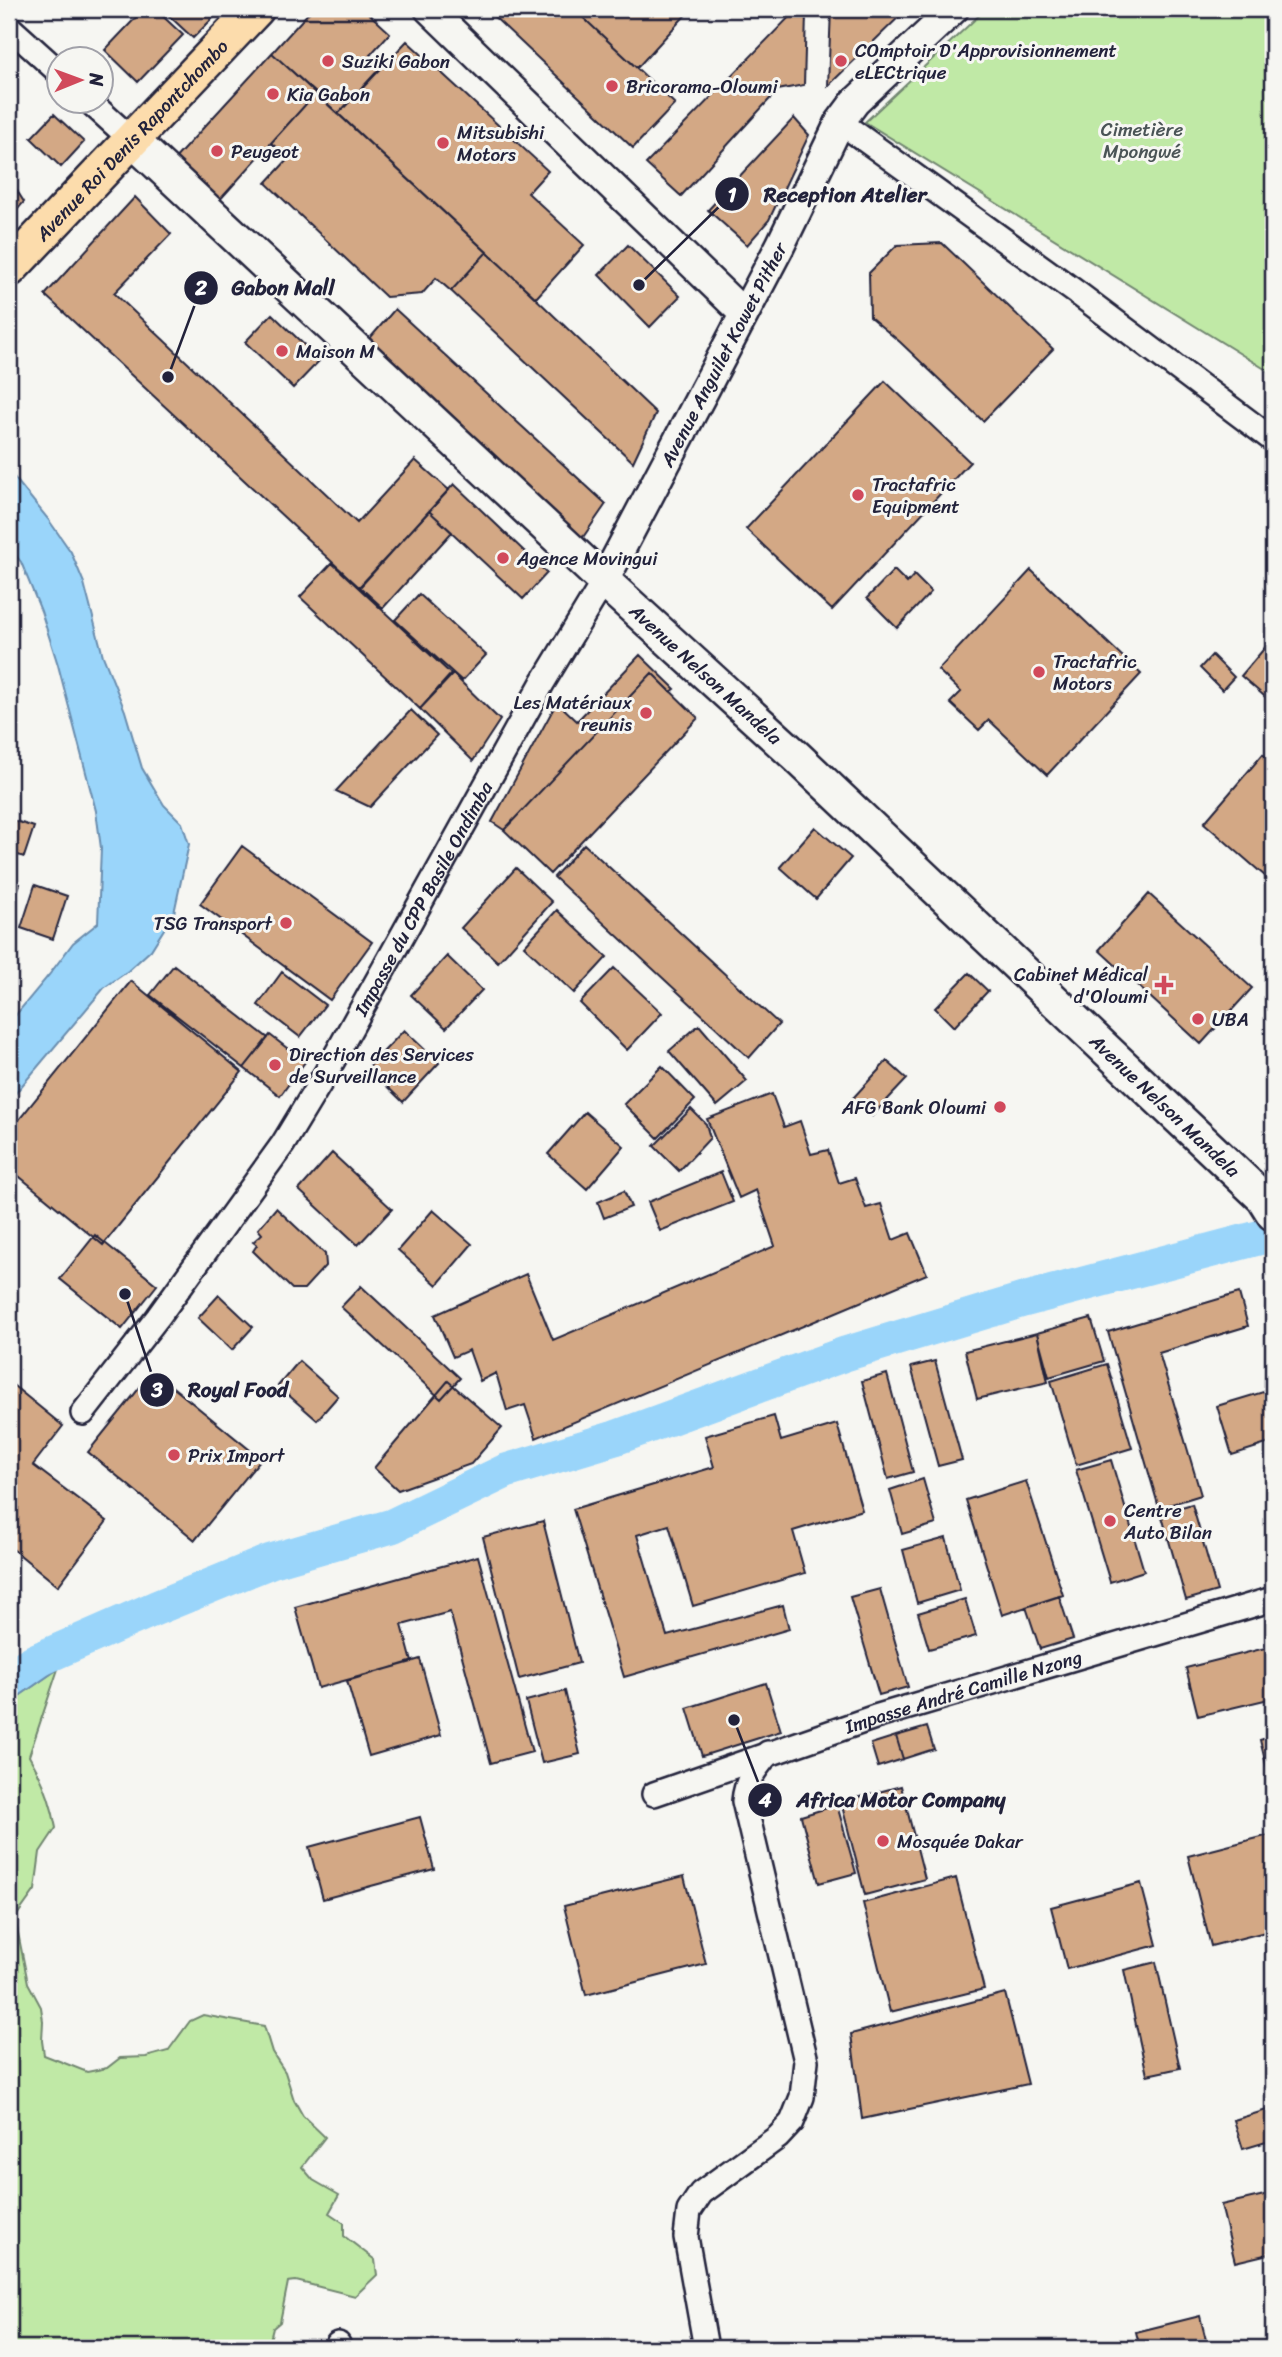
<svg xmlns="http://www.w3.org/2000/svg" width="1282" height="2357" viewBox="0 0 1282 2357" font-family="Sriracha,sans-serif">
<rect width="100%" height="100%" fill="#f6f6f2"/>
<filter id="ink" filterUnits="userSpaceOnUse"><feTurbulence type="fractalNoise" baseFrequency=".0143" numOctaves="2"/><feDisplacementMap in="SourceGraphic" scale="14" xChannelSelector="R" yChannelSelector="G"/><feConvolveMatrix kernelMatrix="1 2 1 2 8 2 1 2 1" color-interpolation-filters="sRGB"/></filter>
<g filter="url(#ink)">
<path fill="#c0e9a6" stroke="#718670" stroke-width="2" d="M986,9H1273V374L865,122Z
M58,1669L29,1756C43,1779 51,1801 56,1828L40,1852L35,1890L15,1918L28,1983L41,2007L43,2021L42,2041L44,2055L87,2072L107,2068L120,2058L146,2057L168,2051L190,2021L203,2015L264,2026L272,2052L285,2072L294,2100L303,2116L325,2137L302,2167L313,2180L339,2195L329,2213L344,2223V2236L375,2260L377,2275L355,2296L296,2281L288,2282L280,2322L273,2328L268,2348H9V1703Z"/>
<path fill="#9ad5fa" stroke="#6a8dae" stroke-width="2" d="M9,471L48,519L71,552L84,583L103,656L125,711L142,768L164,805L182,823L189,844L174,913L151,950L128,971L104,988L9,1101V1023L49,975L73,943L98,923L101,848L96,811L58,665L41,611L21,562L9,547Z
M31,1646L58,1669L9,1703V1658Z"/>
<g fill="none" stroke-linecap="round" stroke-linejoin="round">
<path stroke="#9ad5fa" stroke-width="35" d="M9,1676L35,1661L156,1608L271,1561L392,1526L506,1471L615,1438L845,1354L1023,1300L1273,1234"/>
</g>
<path fill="#d3a885" stroke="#22223b" stroke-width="2" d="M144,9H155L183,35L138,82L105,50Z
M170,9H203L213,18L193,38L166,13Z
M312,9H364L390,33L370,55L382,66L338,114L272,53Z
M486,9H574L675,104L633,148Z
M574,9H691L637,68Z
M831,9H907L828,86Z
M795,11L806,14L804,85L778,90L681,196L646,164Z
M407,41L548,171L528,193L584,245L536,298L338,114Z
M272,53L316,93L217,203L172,162Z
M316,93L487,252L451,291L436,278L422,294L386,297L266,183L289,158L271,143Z
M54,114L84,142L61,167L31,138Z
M794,118L809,135L769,220L747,245L708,210Z
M9,178L24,202L9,219Z
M135,197L171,234L114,293L357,523L415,460L449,490L359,587L45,295Z
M942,243L1053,349L983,421L900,342L870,317L869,273L897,245Z
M628,245L680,296L650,327L599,275Z
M487,252L656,413L633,462L451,291Z
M395,309L606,504L579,543L365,344Z
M272,314L320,360L293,388L245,342Z
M885,381L970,462L832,610L746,529Z
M454,484L547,573L523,599L429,511Z
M429,511L452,532L383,608L360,587Z
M332,563L451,674L420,709L300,597Z
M894,570L907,583L914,575L931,592L897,628L867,598Z
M1031,570L1141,674L1047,775L989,720L979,730L950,703L961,692L938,670Z
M419,594L486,655L462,681L395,620Z
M1273,638V697L1270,701L1241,676Z
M640,655L675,689L671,692L652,673L504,830L492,822L557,702L577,721Z
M1212,655L1234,677L1222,690L1200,668Z
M652,673L698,718L550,874L504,830Z
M453,674L500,720L473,761L420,709Z
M411,710L437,735L370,807L336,791Z
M1263,754L1273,763V883L1204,823Z
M9,819L34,827L24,857L9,852Z
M815,827L851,858L816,899L780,867Z
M584,844L779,1024L749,1058L554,877Z
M242,846L372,942L330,1000L200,904Z
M516,868L552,902L498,962L461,928Z
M9,879L20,884L9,913Z
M35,885L67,896L53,939L21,928Z
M1149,894L1252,988L1201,1044L1099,950Z
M557,910L607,957L574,993L524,946Z
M447,956L482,990L446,1028L411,995Z
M174,965L268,1038L244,1068L150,995Z
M614,968L662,1013L627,1050L580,1003Z
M282,972L325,1005L300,1037L258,1005Z
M969,973L988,991L954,1027L935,1008Z
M131,981L242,1072L103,1245L9,1168V1132Z
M699,1025L747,1081L717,1106L669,1051Z
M404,1030L439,1063L403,1102L368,1068Z
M270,1035L305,1062L280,1096L244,1068Z
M887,1061L907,1079L872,1116L853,1098Z
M662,1066L695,1100L658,1138L624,1104Z
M772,1094L784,1127L800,1121L811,1154L828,1150L839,1183L855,1178L866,1208L881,1204L893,1240L910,1233L927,1274L536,1438L525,1405L507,1411L496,1373L480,1381L469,1350L453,1357L435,1315L526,1274L553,1340L775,1246L756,1190L739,1198L707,1119Z
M691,1109L706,1124L710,1138L679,1171L654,1146Z
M585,1112L624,1146L587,1189L548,1154Z
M332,1153L392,1209L358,1245L299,1190Z
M721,1172L733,1202L660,1231L648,1202Z
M624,1191L631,1207L604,1218L598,1202Z
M276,1208L325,1254L326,1265L304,1289H292L253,1251L257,1245L253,1242L262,1234L258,1229Z
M433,1210L472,1244L437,1285L398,1250Z
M95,1235L157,1285L122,1329L60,1279Z
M361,1286L460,1378L441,1399L341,1307Z
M1239,1293L1248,1326L1159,1353L1201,1495L1159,1508L1108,1332Z
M219,1295L253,1327L232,1350L198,1318Z
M1091,1318L1104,1361L1049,1377L1037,1333Z
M1037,1333L1048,1382L977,1399L965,1351Z
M299,1361L338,1396L317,1420L278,1386Z
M935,1361L962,1460L938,1466L911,1367Z
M1107,1364L1132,1448L1076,1465L1051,1381Z
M153,1371L261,1459L195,1540L88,1452Z
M887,1374L913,1472L888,1479L862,1381Z
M448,1381L502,1428L471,1464L398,1490L374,1468Z
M9,1382L63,1426L33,1465L107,1521L58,1586L9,1546Z
M1273,1389V1442L1232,1455L1217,1406Z
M774,1416L781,1441L837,1424L862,1510L793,1531L805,1573L693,1606L669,1525L637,1535L667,1636L783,1605L789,1629L624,1677L573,1509L714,1467L705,1436Z
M1111,1460L1144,1571L1110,1582L1076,1470Z
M923,1479L936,1524L902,1534L890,1490Z
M1026,1481L1063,1595L1002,1615L966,1500Z
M1192,1504L1217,1591L1186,1600L1161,1513Z
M543,1521L579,1663L519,1679L483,1537Z
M946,1538L960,1590L917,1603L903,1550Z
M478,1556L532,1752L491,1763L450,1612L402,1625L412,1662L318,1688L295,1607Z
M880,1589L908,1687L879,1695L850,1597Z
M1059,1596L1073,1639L1040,1649L1026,1607Z
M965,1599L976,1636L929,1649L918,1613Z
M1273,1646V1698L1198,1716L1186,1668Z
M420,1659L441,1735L369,1756L347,1681Z
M766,1683L781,1731L702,1756L687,1708Z
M565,1691L580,1754L542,1763L526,1701Z
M927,1727L934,1749L903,1759L896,1736Z
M896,1736L903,1759L878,1767L871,1744Z
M1273,1736V1793L1260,1740Z
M901,1786L925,1879L865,1895L841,1802Z
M837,1805L856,1873L819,1883L801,1816Z
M420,1817L434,1869L323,1899L309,1847Z
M1273,1834V1930L1211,1946L1188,1856Z
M684,1876L706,1964L586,1995L564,1906Z
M956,1878L984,1989L890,2012L863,1903Z
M1141,1883L1157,1945L1067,1969L1051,1907Z
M1156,1962L1180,2068L1147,2075L1124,1970Z
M1005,1993L1028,2084L862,2119L851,2034Z
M1273,2108V2140L1243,2149L1234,2120Z
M1273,2193V2253L1235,2262L1221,2205Z
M1200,2316L1208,2348H1140L1136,2332Z"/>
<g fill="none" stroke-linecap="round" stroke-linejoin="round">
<defs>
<g id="minor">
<path d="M9,27L60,73"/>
<path d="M90,102L132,140"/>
<path d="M840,122L1080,295L1273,440"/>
<path id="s1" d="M83,1413L158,1317L283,1144L326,1073L543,682L604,581"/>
<path id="s2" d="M654,1794L875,1717L1273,1599"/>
<path d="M338,2348V2344"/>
<path d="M706,2348L686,2237L689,2211L701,2193L778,2137L792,2122L802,2097L806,2061L744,1801C746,1780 755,1769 768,1753"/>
</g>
<g id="tertiary">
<path d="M429,9L743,313"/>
<path id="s3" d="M604,581L780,246L840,122L855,102L954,9"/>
</g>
<g id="secondary">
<path id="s4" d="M132,140L604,581L797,757L1263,1198L1273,1214"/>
</g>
<g id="primary">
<path id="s5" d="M9,269L256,9"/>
</g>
</defs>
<use href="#minor" stroke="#22223b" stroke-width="28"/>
<use href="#tertiary" stroke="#22223b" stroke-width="33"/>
<use href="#secondary" stroke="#22223b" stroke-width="37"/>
<use href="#primary" stroke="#22223b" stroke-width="40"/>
<use href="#minor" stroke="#f6f6f2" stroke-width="23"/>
<use href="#tertiary" stroke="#f6f6f2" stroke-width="28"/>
<use href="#secondary" stroke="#f6f6f2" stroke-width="32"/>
<use href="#primary" stroke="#fcdcac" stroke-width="35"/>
</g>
</g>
<g fill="#d1495b" stroke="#f6f6f2" stroke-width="2.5">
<circle cx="328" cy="61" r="7"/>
<circle cx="841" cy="61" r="7"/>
<circle cx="612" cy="86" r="7"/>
<circle cx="273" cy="94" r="7"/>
<circle cx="443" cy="143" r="7"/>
<circle cx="217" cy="151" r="7"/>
<circle cx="282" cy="351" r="7"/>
<circle cx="858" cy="495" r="7"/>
<circle cx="503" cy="558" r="7"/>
<circle cx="1039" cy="672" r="7"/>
<circle cx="646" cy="713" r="7"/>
<circle cx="286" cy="923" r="7"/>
<path d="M1160.5 974.5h7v7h7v7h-7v7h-7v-7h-7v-7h7z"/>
<circle cx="1198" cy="1019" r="7"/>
<circle cx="275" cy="1065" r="7"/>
<circle cx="1000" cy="1107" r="7"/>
<circle cx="174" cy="1455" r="7"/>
<circle cx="1110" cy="1521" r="7"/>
<circle cx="883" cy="1841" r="7"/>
</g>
<g text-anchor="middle" stroke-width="6" stroke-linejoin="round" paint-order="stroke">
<g font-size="19" fill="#22223b" stroke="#f6f6f2" text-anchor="start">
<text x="855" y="57">COmptoir D'Approvisionnement<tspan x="855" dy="22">eLECtrique</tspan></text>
<text x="342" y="68">Suziki Gabon</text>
<text x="626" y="93">Bricorama-Oloumi</text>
<text x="287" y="101">Kia Gabon</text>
<text x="457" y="139">Mitsubishi<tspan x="457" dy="22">Motors</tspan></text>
<text x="231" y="158">Peugeot</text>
<text x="296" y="358">Maison M</text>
<text x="872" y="491">Tractafric<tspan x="872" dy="22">Equipment</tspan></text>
<text x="517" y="565">Agence Movingui</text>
<text x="1053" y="668">Tractafric<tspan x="1053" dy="22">Motors</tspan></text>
<text x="632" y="709" text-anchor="end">Les Matériaux<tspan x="632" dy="22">reunis</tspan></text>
<text x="272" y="930" text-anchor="end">TSG Transport</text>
<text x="1148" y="981" text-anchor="end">Cabinet Médical<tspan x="1148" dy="22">d'Oloumi</tspan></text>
<text x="1212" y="1026">UBA</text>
<text x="289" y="1061">Direction des Services<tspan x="289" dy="22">de Surveillance</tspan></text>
<text x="986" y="1114" text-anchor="end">AFG Bank Oloumi</text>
<text x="188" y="1462">Prix Import</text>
<text x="1124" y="1517">Centre<tspan x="1124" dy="22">Auto Bilan</tspan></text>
<text x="897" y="1848">Mosquée Dakar</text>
</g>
<g font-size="19" fill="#4a5456" stroke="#f6f6f2">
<text x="1142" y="136">Cimetière<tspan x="1142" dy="22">Mpongwé</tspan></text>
</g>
<g font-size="19" fill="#22223b" stroke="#f6f6f2">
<text dy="7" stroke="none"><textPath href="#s5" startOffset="178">Avenue Roi Denis Rapontchombo</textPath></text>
<text dy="7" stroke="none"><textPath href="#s3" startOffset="256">Avenue Anguilet Kowet Pither</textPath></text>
<text dy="7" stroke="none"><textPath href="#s4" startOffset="784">Avenue Nelson Mandela</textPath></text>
<text dy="7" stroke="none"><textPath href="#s1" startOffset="618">Impasse du CPP Basile Ondimba</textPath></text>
<text dy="7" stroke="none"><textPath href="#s4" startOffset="1414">Avenue Nelson Mandela</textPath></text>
<text dy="7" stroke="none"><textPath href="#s2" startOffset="326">Impasse André Camille Nzong</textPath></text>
</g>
</g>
<path fill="none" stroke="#22223b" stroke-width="2.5" d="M639 285L732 194M168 377L201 288M125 1294L157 1390M734 1720L765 1800"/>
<g fill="#22223b" stroke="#f6f6f2" stroke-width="2.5">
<circle cx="639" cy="285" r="7"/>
<circle cx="168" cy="377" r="7"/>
<circle cx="125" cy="1294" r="7"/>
<circle cx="734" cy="1720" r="7"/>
<circle cx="732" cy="194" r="18"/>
<circle cx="201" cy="288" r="18"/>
<circle cx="157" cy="1390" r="18"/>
<circle cx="765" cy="1800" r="18"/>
</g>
<g font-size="21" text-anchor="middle" font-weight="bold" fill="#fff">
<text x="732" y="202">1</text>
<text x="201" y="295">2</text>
<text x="157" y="1397">3</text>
<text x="765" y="1807">4</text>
</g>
<g font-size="21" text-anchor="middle" font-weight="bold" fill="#22223b" stroke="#f6f6f2" stroke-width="6" stroke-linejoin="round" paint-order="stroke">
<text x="845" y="202">Reception Atelier</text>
<text x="283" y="295">Gabon Mall</text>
<text x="238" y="1397">Royal Food</text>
<text x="901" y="1807">Africa Motor Company</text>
</g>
<rect width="1282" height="2357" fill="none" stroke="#f6f6f2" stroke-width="35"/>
<rect x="18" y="18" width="1247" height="2322" fill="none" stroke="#22223b" stroke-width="2.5" filter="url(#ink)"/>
<g transform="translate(80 80) rotate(89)"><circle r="33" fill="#f6f6f2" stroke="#a1a1a9" stroke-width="2"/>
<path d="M0-5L12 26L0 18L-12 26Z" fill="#d1495b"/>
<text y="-10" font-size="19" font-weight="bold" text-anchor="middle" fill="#22223b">N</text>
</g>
</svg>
